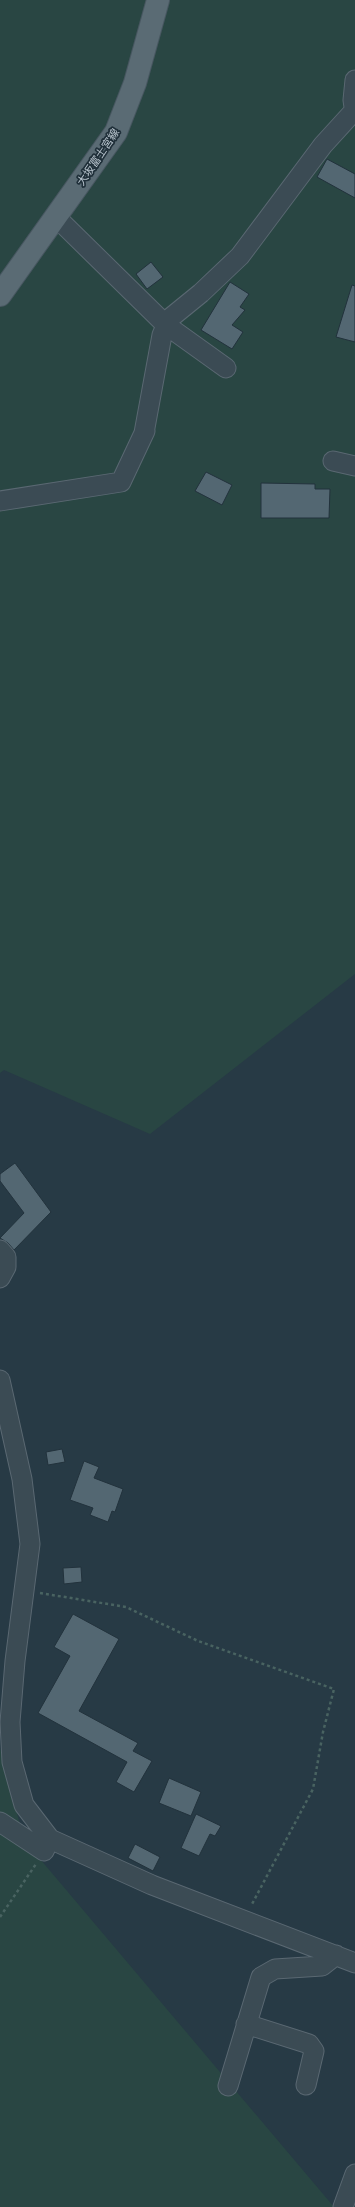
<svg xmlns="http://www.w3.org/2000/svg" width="355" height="2207" viewBox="0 0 355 2207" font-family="Roboto,'Noto Sans JP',sans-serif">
<rect width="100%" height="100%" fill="#273a45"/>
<path fill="#294643" d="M0,0H355V974L150,1134L4,1070L0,1073Z
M0,1748L24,1840L334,2207H0Z"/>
<path fill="#536772" stroke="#22323c" d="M327,159L355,174V198L317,177Z
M151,262L163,277L147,289L136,274Z
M230,282L249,294L240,307L245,310L232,325L243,332L232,349L201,330Z
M352,285L355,286V342L336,337Z
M206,472L232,485L222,505L195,491Z
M261,483L315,484V489H330L329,518H261Z
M15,1163L51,1212L14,1250L8,1243L0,1238L24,1213L0,1181V1174Z
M62,1449L65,1462L48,1465L46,1452Z
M84,1461L99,1467L94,1478L123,1489L115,1512L112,1511L108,1522L90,1515L93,1508L70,1500Z
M81,1567L82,1582L64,1584L63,1568Z
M73,1614L119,1639L79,1711L138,1743L133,1751L152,1761L134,1792L116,1782L127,1762L38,1713L70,1656L54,1647Z
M169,1778L201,1792L191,1816L159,1803Z
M196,1814L221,1826L215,1836L210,1834L199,1856L181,1848Z
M135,1844L160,1857L153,1871L128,1858Z"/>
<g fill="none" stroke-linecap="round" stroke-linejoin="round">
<defs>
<path id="minor" d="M355,80L353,100L355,114
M56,217L166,325L226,368
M144,433L162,335L169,319L201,293L240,256L323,145L354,111
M333,461L355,466
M0,501L121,482L145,431
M0,1250L6,1257V1267L0,1278
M0,1380L22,1479L30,1544L15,1661L10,1722L12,1762L24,1805L50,1839
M0,1822L44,1851L50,1839L152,1885L355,1963
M246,2024L309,2044L314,2051L306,2085
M228,2086L261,1977L275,1969L322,1966L336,1955
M343,2207L355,2174"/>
<path id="major" d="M0,295L116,132L135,83L158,0"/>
</defs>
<use href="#minor" stroke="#5a6872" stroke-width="21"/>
<use href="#major" stroke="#485761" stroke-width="24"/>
<path stroke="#496361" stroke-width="2.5" stroke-dasharray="3 3" stroke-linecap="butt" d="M40,1593L126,1607L198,1641L334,1689L323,1732L313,1789L251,1906
M0,1917L36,1864"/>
<use href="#minor" stroke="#3b4b54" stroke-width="19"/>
<use href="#major" stroke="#5a6b74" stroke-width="22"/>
</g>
<g text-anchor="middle" stroke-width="3.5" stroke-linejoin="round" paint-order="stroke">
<g font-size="11" fill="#b9c5ce" stroke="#20303a">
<text transform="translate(98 157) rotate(-56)" y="4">大坂富士宮線</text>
</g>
</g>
</svg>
